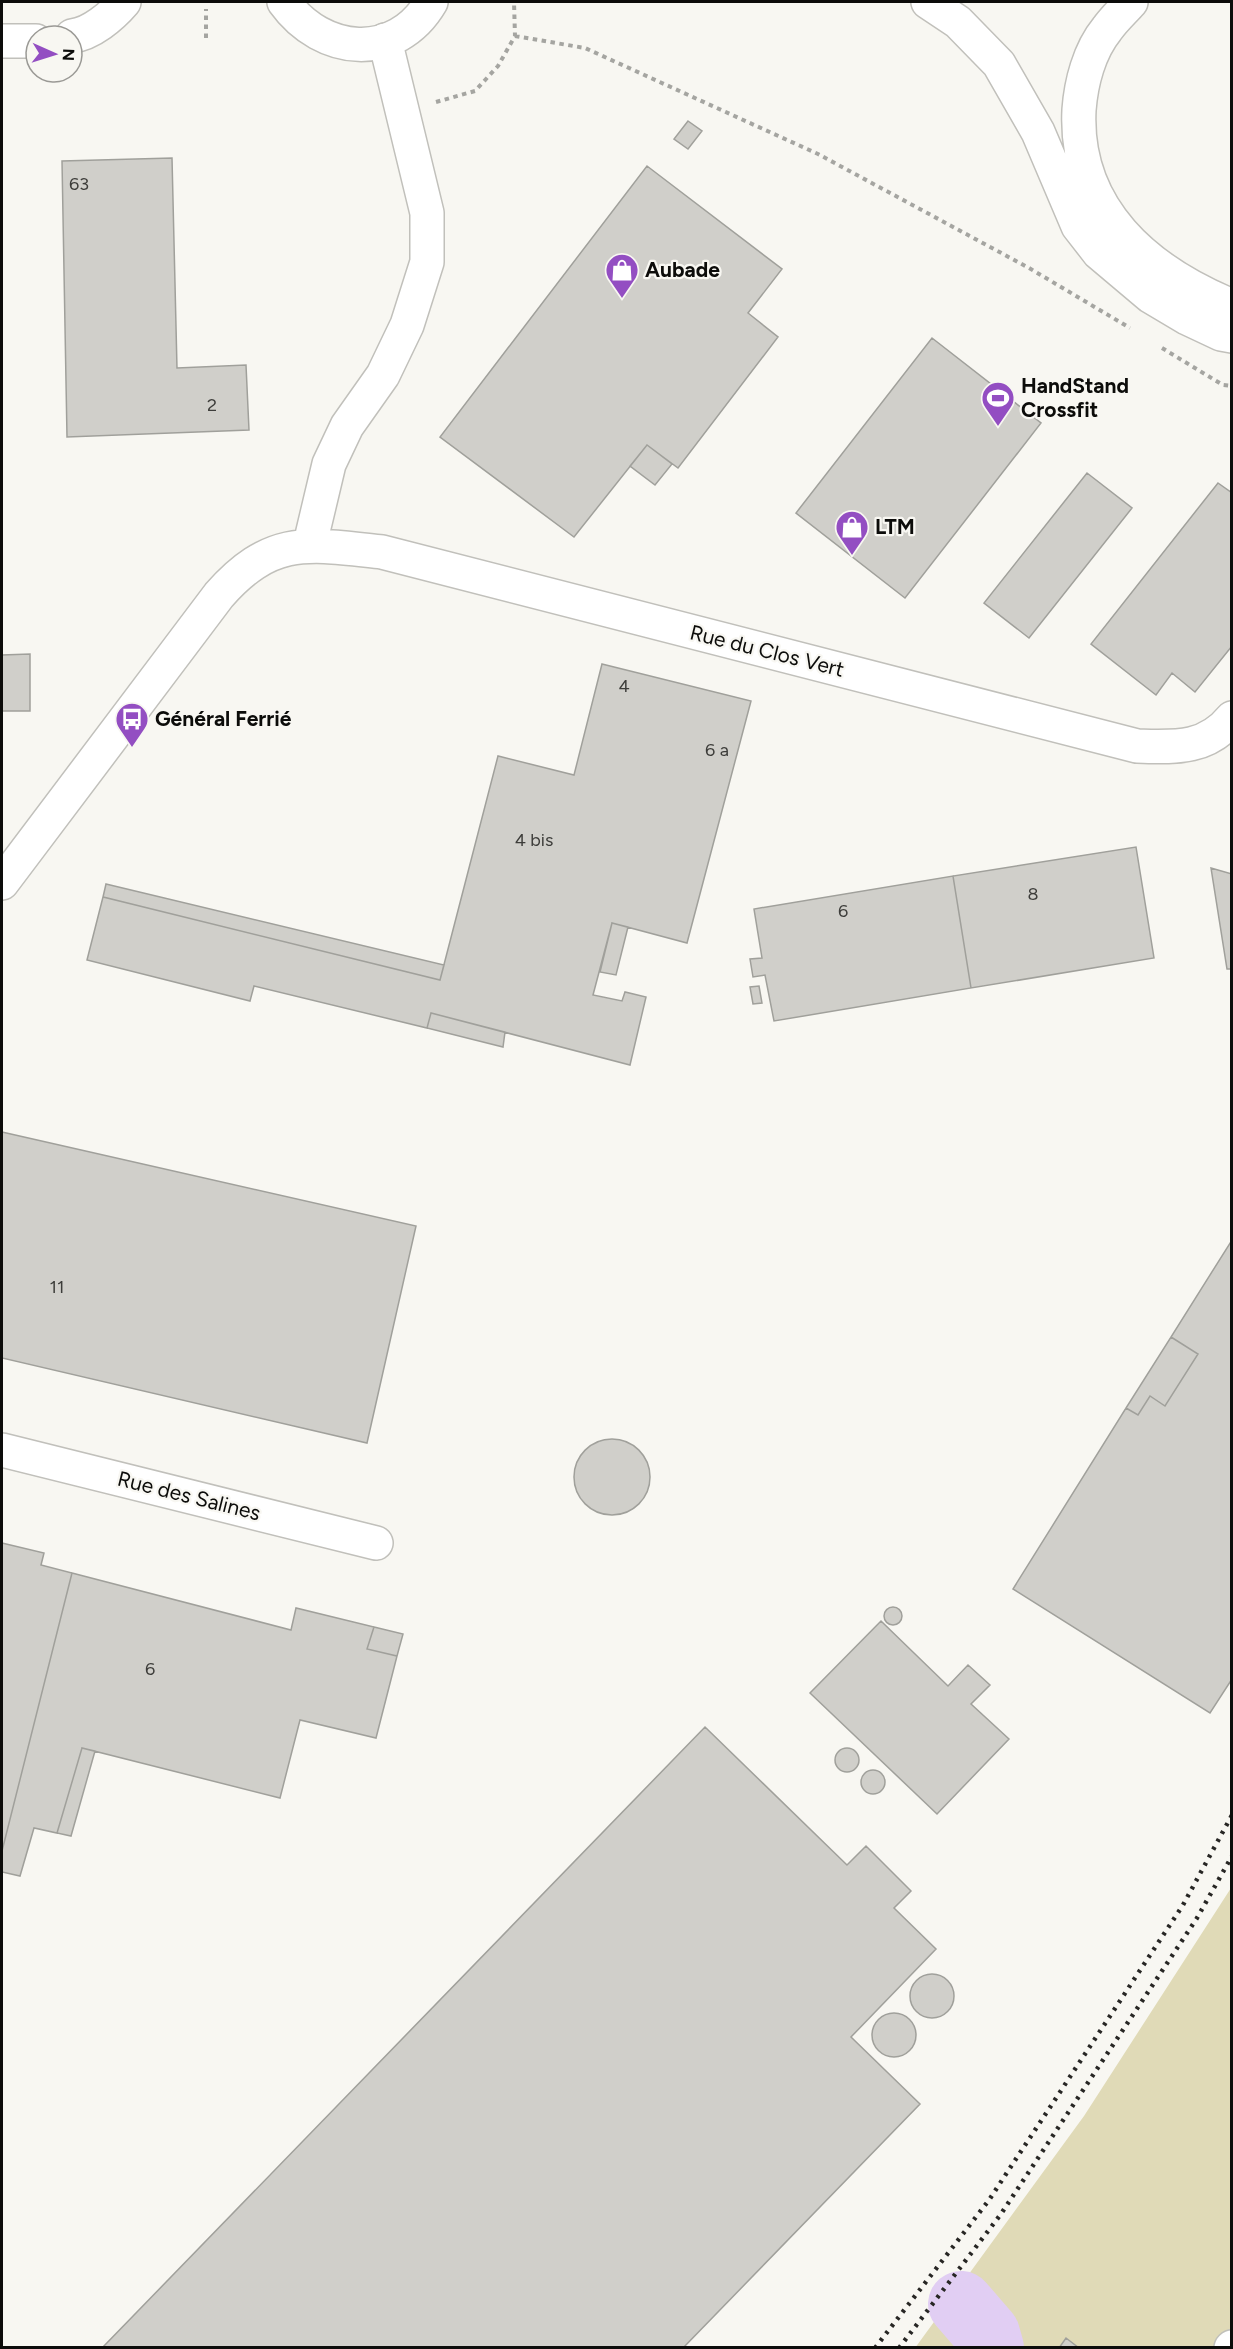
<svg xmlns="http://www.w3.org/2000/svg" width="1233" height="2349" viewBox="0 0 1233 2349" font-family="Figtree,sans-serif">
<rect width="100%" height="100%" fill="#f8f7f2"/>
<path fill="#e0dab7" d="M1231,1888V2347L915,2348L1084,2116Z"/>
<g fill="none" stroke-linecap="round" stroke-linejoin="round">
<path stroke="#e1cef3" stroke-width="66" d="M961,2304L987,2334L991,2348"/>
</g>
<path fill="#d0cfca" stroke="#a0a09b" stroke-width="1.5" d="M688,121L702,131L688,149L674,139Z
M172,158L177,368L246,365L249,430L67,437L62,161Z
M647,166L782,269L748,313L778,337L678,468L647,445L574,537L440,437Z
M932,338L1041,423L905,598L796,513Z
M647,445L672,464L655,485L630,466Z
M1087,473L1132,508L1029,638L984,603Z
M1218,483L1232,493V646L1195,692L1172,673L1156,695L1091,644Z
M30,654V711H2V655Z
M602,664L751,701L687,943L612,923L593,995L622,1001L625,992L646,997L630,1065L431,1013L427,1028L254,986L250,1001L87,960L103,897L440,980L498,756L574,775Z
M1136,847L1154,958L971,988L953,876Z
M1211,868L1232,874V969H1227Z
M953,876L971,988L774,1021L765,975L753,977L750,959L762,958L754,909Z
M106,884L444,965L440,980L103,897Z
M612,923L628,927L616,975L600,972Z
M759,986L762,1003L753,1004L750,987Z
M431,1013L505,1032L503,1047L427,1028Z
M2,1132L416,1226L367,1443L2,1358Z
M1232,1240V1679L1210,1713L1013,1589L1126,1408L1138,1415L1150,1396L1165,1406L1198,1354L1171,1337Z
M1171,1337L1198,1354L1165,1406L1150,1396L1138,1415L1126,1408Z
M574 1477a38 38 0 1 1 76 0a38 38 0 1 1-76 0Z
M2,1543L44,1553L41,1565L72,1573L2,1851Z
M72,1573L291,1630L296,1608L374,1627L367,1649L397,1656L376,1738L300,1720L280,1798L82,1748L57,1833L34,1828L20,1876L2,1872V1851Z
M884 1616a9 9 0 1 1 18 0a9 9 0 1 1-18 0Z
M881,1621L948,1686L968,1665L990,1685L971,1704L1009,1739L937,1814L810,1693Z
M374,1627L403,1634L397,1656L367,1649Z
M705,1727L847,1865L866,1846L911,1891L894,1908L936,1949L851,2037L920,2104L683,2348H102Z
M82,1748L95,1751L71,1836L57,1833Z
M835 1760a12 12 0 1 1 24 0a12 12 0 1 1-24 0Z
M861 1782a12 12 0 1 1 24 0a12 12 0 1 1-24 0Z
M910 1996a22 22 0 1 1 44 0a22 22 0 1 1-44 0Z
M872 2035a22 22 0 1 1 44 0a22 22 0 1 1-44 0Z
M1066,2338L1079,2348H1059Z"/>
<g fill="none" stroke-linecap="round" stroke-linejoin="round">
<defs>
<path id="minor" d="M72,36C91,34 112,16 124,2
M2,41H36
M310,544L329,464L347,426L383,375L407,325L427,262V213L385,40
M2,883L219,595C272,535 309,544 382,552L1137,746C1174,747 1206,750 1232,718
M2,1450L376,1543
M1231,2348L1232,2347"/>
<path id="major" d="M284,2C322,55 396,62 431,2
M928,2L958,22L999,64L1038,132L1078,226L1099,253L1150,296L1187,318L1221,334L1232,336
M1131,2C1123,11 1114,19 1107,29C1089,51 1081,83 1079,110C1074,210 1147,271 1232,306"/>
</defs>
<use href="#minor" stroke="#c1c0bb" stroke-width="36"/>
<use href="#major" stroke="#c1c0bb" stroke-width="36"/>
<path stroke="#a5a5a1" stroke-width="4" stroke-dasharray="4.5 4.5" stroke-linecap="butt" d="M515,36L585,48L818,154L1029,268L1130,328
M206,38V9
M436,102L475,91L498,66L515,36L514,2
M1162,348L1223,385L1232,386"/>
<use href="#minor" stroke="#fff" stroke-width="33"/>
<use href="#major" stroke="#fff" stroke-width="33"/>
<path stroke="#272624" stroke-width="4.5" stroke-dasharray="3 6" stroke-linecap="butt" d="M875,2348L989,2200L1183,1905L1232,1815
M899,2348L1001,2214L1197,1918L1232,1856"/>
</g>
<defs>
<symbol id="shop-pin" viewBox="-11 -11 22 30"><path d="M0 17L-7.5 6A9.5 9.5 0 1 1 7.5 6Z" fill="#934ec2" stroke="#f8f7f2"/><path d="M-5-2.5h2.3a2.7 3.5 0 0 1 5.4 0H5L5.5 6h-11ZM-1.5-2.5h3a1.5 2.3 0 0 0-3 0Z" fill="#fff"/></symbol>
<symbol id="stadium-pin" viewBox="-11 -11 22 30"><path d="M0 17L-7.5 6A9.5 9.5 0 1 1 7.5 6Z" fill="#934ec2" stroke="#f8f7f2"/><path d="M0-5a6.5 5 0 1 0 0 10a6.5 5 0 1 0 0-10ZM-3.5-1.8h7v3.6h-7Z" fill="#fff"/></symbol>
<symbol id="bus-pin" viewBox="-11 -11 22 30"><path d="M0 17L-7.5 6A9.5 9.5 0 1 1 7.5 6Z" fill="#934ec2" stroke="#f8f7f2"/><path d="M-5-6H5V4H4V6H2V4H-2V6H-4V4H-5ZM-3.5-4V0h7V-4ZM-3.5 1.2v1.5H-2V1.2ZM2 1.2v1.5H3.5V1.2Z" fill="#fff"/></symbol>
</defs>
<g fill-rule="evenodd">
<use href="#shop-pin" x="603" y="251" width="38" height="52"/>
<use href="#stadium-pin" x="979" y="379" width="38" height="52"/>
<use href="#shop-pin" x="833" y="508" width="38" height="52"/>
<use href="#bus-pin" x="113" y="700" width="38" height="52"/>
</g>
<g text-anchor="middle" stroke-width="4.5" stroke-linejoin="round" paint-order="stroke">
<g font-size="18" fill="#3d3d3a">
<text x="79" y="190">63</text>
<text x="212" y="411">2</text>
<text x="624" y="692">4</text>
<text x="717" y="756">6 a</text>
<text x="534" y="846">4 bis</text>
<text x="1033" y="900">8</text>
<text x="843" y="917">6</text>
<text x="57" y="1293">11</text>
<text x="150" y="1675">6</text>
</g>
<g font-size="21" font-weight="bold" fill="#0c0c0a" stroke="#f8f7f2" text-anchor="start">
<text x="645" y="277">Aubade</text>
<text x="1021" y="393">HandStand<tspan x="1021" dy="24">Crossfit</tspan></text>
<text x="875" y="534">LTM</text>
<text x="155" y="726">Général Ferrié</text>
</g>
<g font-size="21" fill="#0c0c0a" stroke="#f8f7f2">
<text transform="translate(767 651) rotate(14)" y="7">Rue du Clos Vert</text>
<text transform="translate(189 1496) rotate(14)" y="7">Rue des Salines</text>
</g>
</g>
<rect width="1233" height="2349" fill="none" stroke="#0c0c0a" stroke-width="6"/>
<g transform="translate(54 54) rotate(93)"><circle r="28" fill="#f8f7f2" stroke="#9a9995" stroke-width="1.5"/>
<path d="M0-4.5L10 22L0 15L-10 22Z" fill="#934ec2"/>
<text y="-9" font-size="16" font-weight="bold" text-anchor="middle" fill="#0c0c0a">N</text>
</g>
</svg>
